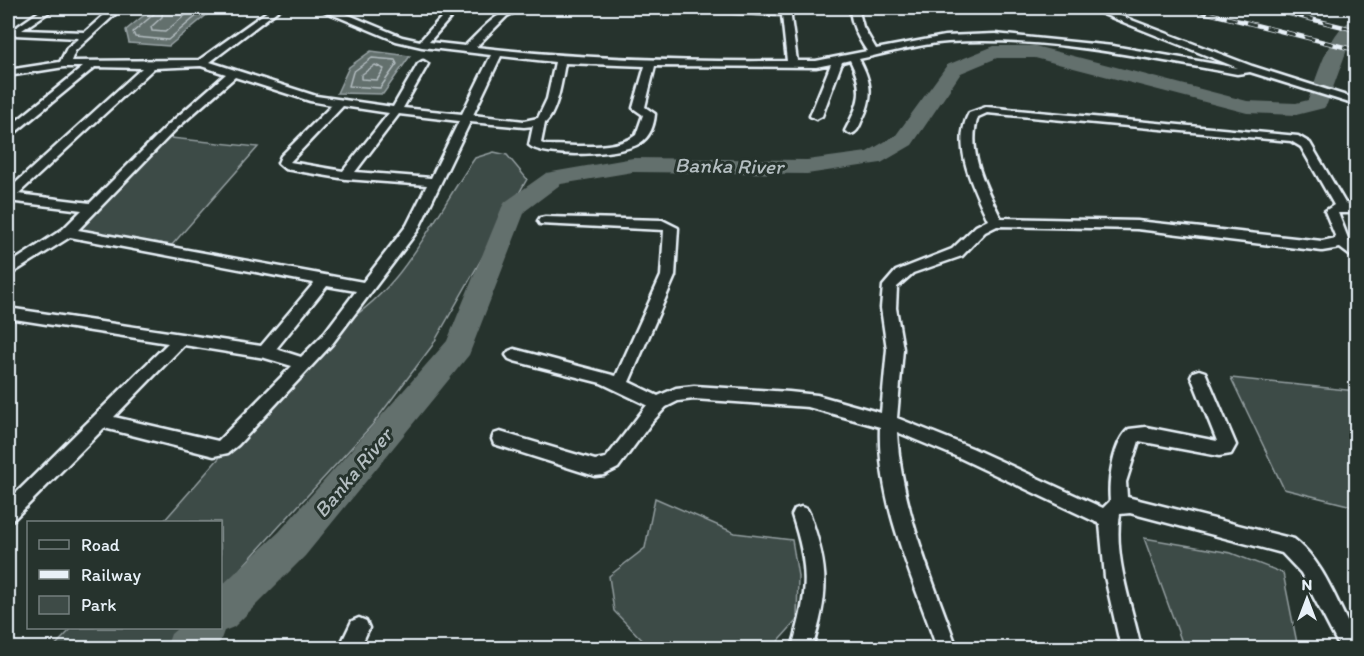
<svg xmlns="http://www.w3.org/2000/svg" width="1364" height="656" viewBox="0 0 1364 656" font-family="Itim,sans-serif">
<rect width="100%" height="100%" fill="#26332d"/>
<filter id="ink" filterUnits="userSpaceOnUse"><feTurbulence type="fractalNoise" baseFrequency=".0167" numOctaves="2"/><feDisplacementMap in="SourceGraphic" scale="12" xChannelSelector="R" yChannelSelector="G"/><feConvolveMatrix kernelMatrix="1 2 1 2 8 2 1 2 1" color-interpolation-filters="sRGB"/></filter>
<g filter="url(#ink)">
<path fill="#3e4b47" stroke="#939ea0" stroke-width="1.5" d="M161,137L258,147L172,245L68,232L149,141Z
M494,152L507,155L527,179L432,346L373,424L221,590L220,522H163L332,329C402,296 432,218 475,158Z
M1231,378L1356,391V507L1284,489Z
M655,498L735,533L792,540L798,576L797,620L772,648H650L614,611L609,576L645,548Z
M1144,538L1231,553L1283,573L1298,648H1184Z
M72,628H185L162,648H53Z"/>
<path fill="#636f6d" stroke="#98a3a5" stroke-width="1.5" d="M153,8H215L169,46L129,43L126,30Z
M371,51L410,56L383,94L337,93L349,67Z"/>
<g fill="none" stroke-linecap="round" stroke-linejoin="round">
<path stroke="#b3bdc0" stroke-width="1.5" d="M156,8L154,14L133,32L135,37L168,40L206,8
M163,8L162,17L151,27L152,31L165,32L194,8
M372,58L395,60L397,64L380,88L349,86L353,72Z
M375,65L384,69L377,80L361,79V75Z"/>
<path fill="#636f6d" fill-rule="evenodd" d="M1356,19V33L1352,36L1327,104L1324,108L1296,115L1247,113L1035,58H997L961,73L912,145L881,163L807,174L633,172L561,184L525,211L469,355L305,556L234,627L224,631L220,642L213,648H166L171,634L178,628H220V587L279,532L447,341L502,207L505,202L546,173L633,158L807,160L867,152L896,135L947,65L994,46H1035L1247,101L1296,103L1308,100C1318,76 1330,25 1356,19Z"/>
<defs>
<path id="minor" d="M44,8H55L22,30L85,32L112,8H122L75,51L71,61L199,60L272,8H281L210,62L316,96L393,107L418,64L423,61L428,64L403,108L462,114L491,55L422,47L396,41L322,10L321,8H332L402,37L420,41L450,8H459L429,42L465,46C483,29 498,8 523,8L507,16L476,47C580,59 681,62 787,61L782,15L701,11L697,8H792L791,18L797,61H816L867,51C858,38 851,24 850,8H858L863,27L876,49L945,36L995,34L1113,46L1238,68L1088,8H1100L1252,66L1356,99V105L1250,72L1237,74C1142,57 1045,36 948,42C919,44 888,53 859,59C871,81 874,96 862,120C859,126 858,132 851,134L845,131C860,102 865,91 850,60L842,62L822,116L816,119L810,116L831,64L816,67L655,66L645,107L655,114C654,125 650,137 640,143C623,155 544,159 529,145L533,126L524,127L470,122L418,230L332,344L238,445L228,453L214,456L104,428L14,519L8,521V501L168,343L8,318V308L261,346L314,283L70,237L8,276V265L63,229L82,210L8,201V190L142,68L95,67L12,135L8,136V128L83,67H64L8,76V70L60,62L67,48L79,38L14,35L11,31ZM501,56L555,62L547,99L538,118L524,121L473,115ZM565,63L645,66L633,108L643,115L636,135C617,151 571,145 546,145L541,143L545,123C557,114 562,79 565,63ZM201,66L226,74L168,125L90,203L18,194L154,68ZM235,77L310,101L332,105L281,156L278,163L285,169L346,179L427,185L407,225L363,282L78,230L176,129ZM343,106L389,113L343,171L290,162ZM399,114L459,121L431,178L355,172ZM327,286L356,291L322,336L301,357L276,349ZM184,345L265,358L292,366L218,441L114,417Z
M986,107L1298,136L1310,143L1345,203L1356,205V213H1338L1349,241L1356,248V260L1340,248L1322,251L1137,229L997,226L985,232L962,256L913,273L897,287L896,308L903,349L897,418L972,448L1103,508L1110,501C1108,481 1113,442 1129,429L1146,427L1217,441L1191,376L1193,372L1199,370L1205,372L1236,445L1231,454L1219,456L1139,441L1126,482L1127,497L1294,539C1325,563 1337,605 1356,638V648H1340L1301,573L1282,553L1130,513L1120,514C1113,557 1132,606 1141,648H1121L1105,577L1100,524L960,458L897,432C901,508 932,578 957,648H937C913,578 877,502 880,427L808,407L694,399L678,401L666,407L651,423L618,468L604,475L595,476L494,444L492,439L494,434L500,432L595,460L606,458L647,405L601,383L514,361L509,359L506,355L509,351L514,349L616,376L661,276L664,230L540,224L538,221L540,218L545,217L662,220L678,228L675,276L629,382L658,396L676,388L694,386L789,392L817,395L881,413L887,349L881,308L883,286L896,271L952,249L976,226L988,220C974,189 951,146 969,113ZM987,113L1291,141L1301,147L1334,205L1325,211L1336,238L1322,241L1137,221L1001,218C986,188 966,151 978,117Z
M801,507L807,509L810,515C829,569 829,594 812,648H792C808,593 810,570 792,515L795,509Z
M359,618L366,621L369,628L360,648H339L352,621Z"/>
</defs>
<use href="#minor" stroke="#e8f1f8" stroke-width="5"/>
<use href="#minor" fill="#26332d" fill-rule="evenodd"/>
<defs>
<path id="rail" d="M1188,8L1356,50
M1265,8L1356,30"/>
</defs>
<use href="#rail" stroke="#e8f1f8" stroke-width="4.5"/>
<use href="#rail" stroke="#26332d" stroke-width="3" stroke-dasharray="10" stroke-linecap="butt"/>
</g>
</g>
<g text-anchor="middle" stroke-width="6" stroke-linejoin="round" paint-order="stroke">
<g font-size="21" font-style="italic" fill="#b3bdc0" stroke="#26332d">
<text transform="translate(729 166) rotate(1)" y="7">Banka River</text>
<text transform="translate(353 473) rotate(-50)" y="7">Banka River</text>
</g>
</g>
<rect width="1364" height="656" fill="none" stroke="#26332d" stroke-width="30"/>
<rect x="15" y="15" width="1334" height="626" fill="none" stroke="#e8f1f8" stroke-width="2" filter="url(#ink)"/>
<rect x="27" y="521" width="195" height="108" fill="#26332d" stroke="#747f7e" stroke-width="1.5"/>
<rect x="39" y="540" width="30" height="9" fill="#26332d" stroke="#747f7e" stroke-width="1.5"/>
<text x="81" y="551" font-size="18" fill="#e8f1f8">Road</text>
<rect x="39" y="570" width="30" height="9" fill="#e8f1f8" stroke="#747f7e" stroke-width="1.5"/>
<text x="81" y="581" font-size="18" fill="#e8f1f8">Railway</text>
<rect x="39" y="596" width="30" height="18" fill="#3e4b47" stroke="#747f7e" stroke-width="1.5"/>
<text x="81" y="611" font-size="18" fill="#e8f1f8">Park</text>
<g transform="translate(1307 599)" stroke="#26332d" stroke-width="4.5" paint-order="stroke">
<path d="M0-4.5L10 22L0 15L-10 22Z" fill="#e8f1f8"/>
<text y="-9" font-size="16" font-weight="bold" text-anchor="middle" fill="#e8f1f8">N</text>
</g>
</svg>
